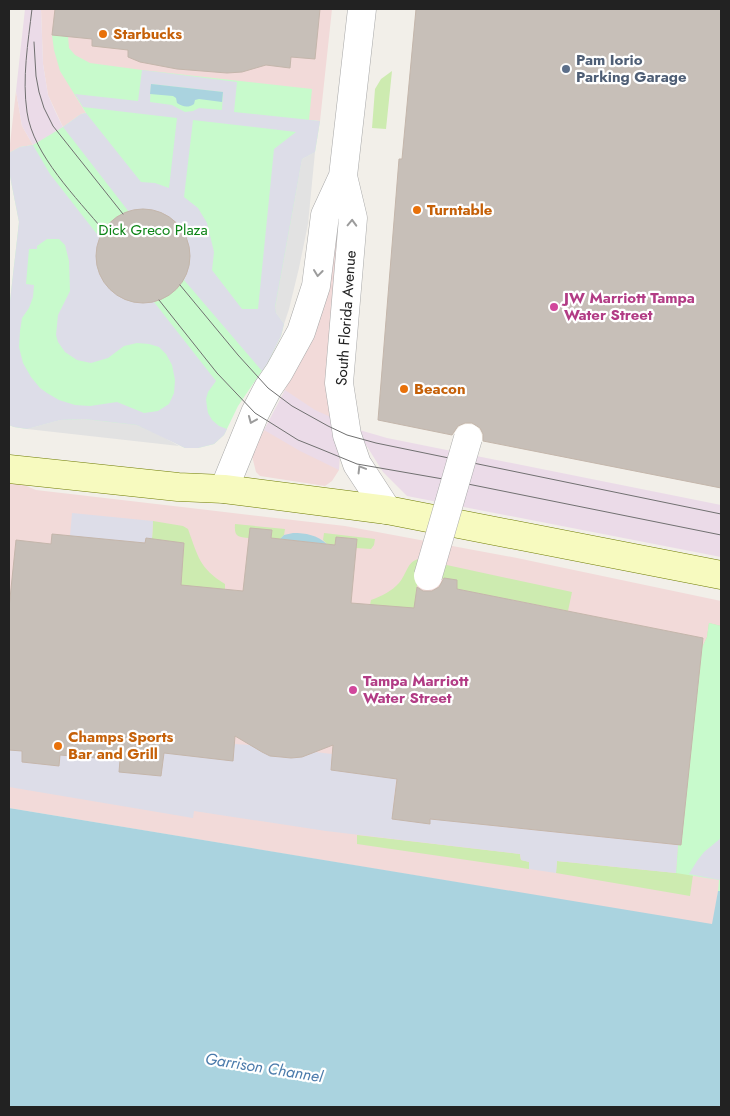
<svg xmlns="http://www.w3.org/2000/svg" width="730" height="1116" viewBox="0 0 730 1116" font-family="Jost,sans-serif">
<rect width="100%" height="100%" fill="#f2efe9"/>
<path fill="#f2dad9" d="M41,9H332L320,121L75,95L86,113L81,114L63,127L48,95L43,64Z
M16,91L22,126L33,145L20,147L9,153Z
M337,228L342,231L340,447L339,470L332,481L325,486L260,476L256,472L252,456L258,441L276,409L289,381Z
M9,481L19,483L36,490L345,526L517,558L721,601V892L718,891L713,925L9,808Z"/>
<path fill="#ebdbe8" d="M25,9H41L43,64L48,95L56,113L63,127L129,212L33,145L22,126L16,91Z
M285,390L315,410L335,419L340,447L339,470L300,451L264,430Z
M356,429L387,438L721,505V557L407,496L383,472Z"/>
<path fill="#cdebb0" d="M392,71L386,129L372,128L375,89L381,79Z
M153,521L183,526L188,529C198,556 199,568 225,584V589L180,593L184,543L152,539Z
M235,524L285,529L284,535L280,539L271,538L272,531L250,528L249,538C238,537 234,537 235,524Z
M324,533L375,539L374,545L371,549L356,548L357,539L336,537L335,545L327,544L323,540Z
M419,559L572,592L568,611L457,589V580L418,576L414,616L370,605L371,600C382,596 392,591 399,583C407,574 407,561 419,559Z
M709,623L721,626L689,874L693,875L690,896L556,873L557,861L676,873L678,845H681L701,650L707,637Z
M357,835L520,854L521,860L530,862L529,869L357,844Z"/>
<path fill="#c8facc" d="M52,35L68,36L69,48L75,55L90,63L142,70L312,89L309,120L320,121L315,152L302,159L276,313L284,324L281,336L268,362L238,406L224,435L214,444L198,448H185L160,435L60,420L27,429L14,427L9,425V310L19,222L10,176L9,153L20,147L33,145L63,127L81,114L86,113L60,71L54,50Z
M709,623L721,626V891H718L719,880L676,873L678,845H681L701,650L707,637Z"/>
<path fill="#e2e2e2" d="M315,152L308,224L299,268L289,309L284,324L276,313L275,308L302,159Z
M84,419L137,425L160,435L179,446L27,429L60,420Z"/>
<path fill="#dddde8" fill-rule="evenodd" d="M142,70L237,82L234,112L320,121L315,152L302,159L275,307L276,313L284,324L281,336L268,362L262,371L184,280L190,262L189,250L186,238L179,227L171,219L160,213L147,210L129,212L63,127L81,114L86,113L141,182L155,183L169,188L177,118L83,107L75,94L138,101ZM151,84L223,92L222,110L199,108L193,111L185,112L172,105L150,102ZM193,120L296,132L274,149L258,309H242L212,270L214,252L207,223L198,208L184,197Z
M33,145L50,174L100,238L96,256L98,269L103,280L111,290L121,297L132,302H154L216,381L208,392L206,399L207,407L208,413L212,420L219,426L227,429L224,435L214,444L198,448H185L137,425L84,419L60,420L27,429L14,427L9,425V310L19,222L10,176L9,153L20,147ZM47,239H59L65,245L69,261L70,291L58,315L56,335L58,342L65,352L77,360L91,363L108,358L124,346L137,343L149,344L159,347L166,354L172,365L175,380L174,393L169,404L158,411L144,413L117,402L90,406L75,405L59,400L47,393L40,388L31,377L23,363L19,347L20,331L22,318L29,308L33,297L34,285L26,284L29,249H37V246Z
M72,513L153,521L152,539L146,538L145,543L70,536Z
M166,730L192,756L233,761L234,744L250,745L262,752L270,755L281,757L291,758L302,757L315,752L332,754L331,770L367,775L399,753L392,819L429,824L430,819L678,845L676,873L557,861L556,873L529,869V862L521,860L520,854L326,831L194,811L193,818L9,787V750L22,751V762L59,766L60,755L120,760V772L161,776Z
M721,838V871L720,880L689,874L697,861L704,852Z"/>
<path fill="#aad3df" d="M151,84L223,92L222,102L199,99L195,100L194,104C188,108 183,107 177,103L176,98L173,96L150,94Z
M293,533C306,533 317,535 327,544L280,539L284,535Z
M9,808L712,924L718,891H721V1107H9Z"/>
<path fill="#c7bfb8" stroke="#c4b6ab" d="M55,9H320L315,59L291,57L290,68L266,65L242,72L227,73L177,69L140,62L128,57V50L92,46V39L52,35Z
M416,9H721V488L483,441V434L480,428L472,423H465L458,426L452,435L378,420L399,159H402Z
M96 256a47 47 0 1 1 94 0a47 47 0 1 1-94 0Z
M250,528L272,530L271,538L335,545L336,537L357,539L351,603L414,608L417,587L423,591H432L439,587L444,578L457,580V589L703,638L681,845L430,819V824L392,819L397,779L331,770L333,745L302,757L291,758L281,757L270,756L262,752L235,736L233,761L164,753L161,776L119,772L120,760L60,755L59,766L22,762V751L9,750V608L16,540L51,544L52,534L145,543L146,538L184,543L181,585L243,591Z"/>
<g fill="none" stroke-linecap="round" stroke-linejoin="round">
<defs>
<path id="street" d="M343,176L353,218L339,383L347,435L357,464L387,510
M224,489L255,413L268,388L279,372L301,332L316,286L325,215L343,176L362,9"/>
<path id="secondary" d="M9,469L178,487L224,489L387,510L721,575"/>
</defs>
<use href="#street" stroke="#a9a9a9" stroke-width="29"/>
<use href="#secondary" stroke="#707d05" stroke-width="29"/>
<use href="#street" stroke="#fff" stroke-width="28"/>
<use href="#secondary" stroke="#f7fabf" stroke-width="28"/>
<path stroke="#707070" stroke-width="1" d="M32,9C28,43 22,78 27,112C33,155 77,198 104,231
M34,42L36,76L39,92L44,108L53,126L123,214
M180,285L238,355L268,388L292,406L328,426L347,435L376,443L721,514
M159,300L217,373L255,413L298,440L318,448L357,464L443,479L721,535"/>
<defs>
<path id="street-bridge" d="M428,576L468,438"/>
</defs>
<use href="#street-bridge" stroke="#a9a9a9" stroke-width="29" stroke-linecap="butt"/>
<use href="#street-bridge" stroke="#fff" stroke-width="28"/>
</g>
<defs><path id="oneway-chevron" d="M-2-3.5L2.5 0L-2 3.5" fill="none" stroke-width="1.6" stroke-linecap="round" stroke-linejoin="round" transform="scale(1.25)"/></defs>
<g stroke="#9c9c9c">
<use href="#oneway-chevron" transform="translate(352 223) rotate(-88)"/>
<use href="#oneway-chevron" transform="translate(318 273) rotate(97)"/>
<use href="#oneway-chevron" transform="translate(252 420) rotate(113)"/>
<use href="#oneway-chevron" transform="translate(361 469) rotate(-121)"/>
</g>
<g fill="#e8710a" stroke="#fff" stroke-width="2">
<circle cx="103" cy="34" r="5"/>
<circle cx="417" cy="210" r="5"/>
<circle cx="404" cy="389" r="5"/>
<circle cx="58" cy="746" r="5"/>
</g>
<circle fill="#5c6f8a" stroke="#fff" stroke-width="2" cx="566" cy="69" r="5"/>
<g fill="#d1479c" stroke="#fff" stroke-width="2">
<circle cx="554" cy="307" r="5"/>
<circle cx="353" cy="690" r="5"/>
</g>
<g text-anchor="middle" stroke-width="4.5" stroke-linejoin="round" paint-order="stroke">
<g font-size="15" font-weight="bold" fill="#c56008" stroke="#fff" text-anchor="start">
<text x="113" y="39">Starbucks</text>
<text x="427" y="215">Turntable</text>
<text x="414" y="394">Beacon</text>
<text x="68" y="742">Champs Sports<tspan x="68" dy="17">Bar and Grill</tspan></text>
</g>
<g font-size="15" font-weight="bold" fill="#4e5e75" stroke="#fff" text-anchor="start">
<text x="576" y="65">Pam Iorio<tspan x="576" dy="17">Parking Garage</tspan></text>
</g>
<g font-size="15" fill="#0c8416" stroke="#fff">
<text x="153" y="235">Dick Greco Plaza</text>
</g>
<g font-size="15" font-weight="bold" fill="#b23c85" stroke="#fff" text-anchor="start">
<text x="564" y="303">JW Marriott Tampa<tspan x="564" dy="17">Water Street</tspan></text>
<text x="363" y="686">Tampa Marriott<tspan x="363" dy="17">Water Street</tspan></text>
</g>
<g font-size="15" fill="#222" stroke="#fff">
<text transform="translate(346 318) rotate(-86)" y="5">South Florida Avenue</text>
</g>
<g font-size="16" font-style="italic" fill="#4a7aab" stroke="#fff">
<text transform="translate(264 1067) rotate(9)" y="6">Garrison Channel</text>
</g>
</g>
<rect width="730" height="1116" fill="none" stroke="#222222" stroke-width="20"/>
</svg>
